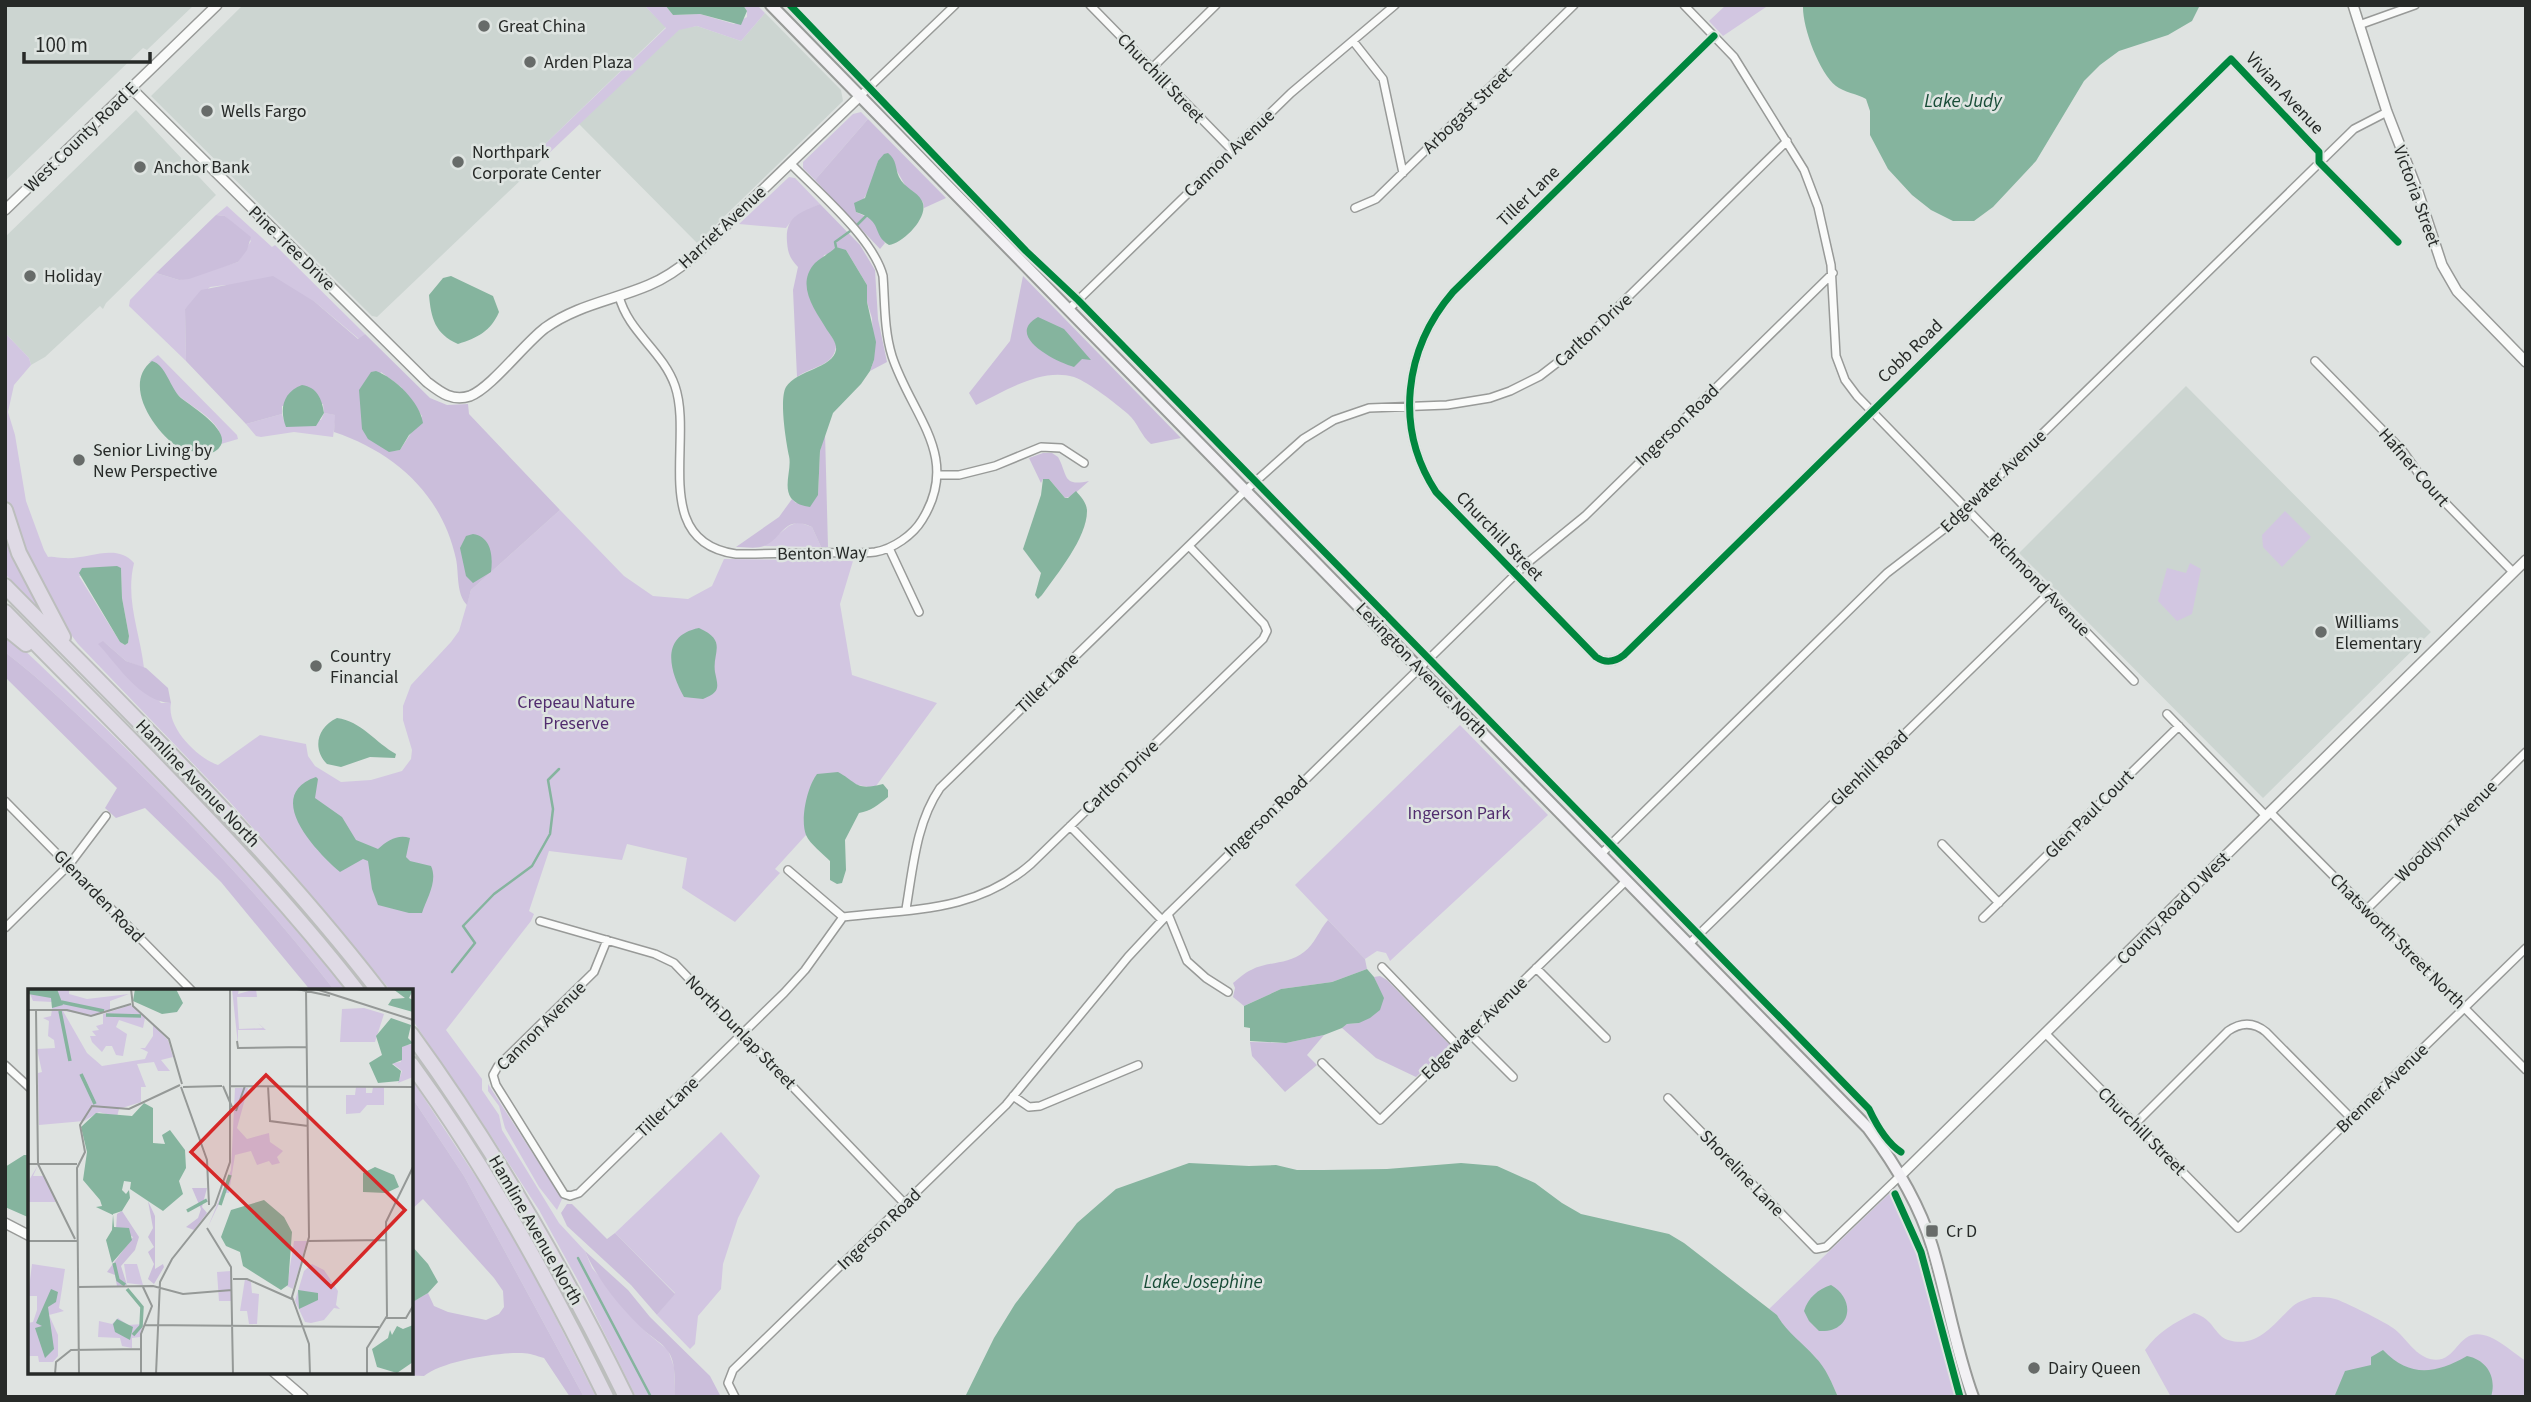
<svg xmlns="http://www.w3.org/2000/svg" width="2531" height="1402" viewBox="0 0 2531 1402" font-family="'Source Sans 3',sans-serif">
<rect width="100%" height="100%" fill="#dfe3e1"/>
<path fill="#ccd5d1" d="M5,5H194L147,50L143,48L5,181Z
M243,5H644L666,27L540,149L546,156L377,317L372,316L151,96Z
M765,13L841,90L843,101L697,243L579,124L679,29L697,26L741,41Z
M136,110L216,195L106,303L103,309L100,306L45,357L31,365L29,358L5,333V237Z
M2186,386L2431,632L2263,798L2019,553Z"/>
<path fill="#d2c6e1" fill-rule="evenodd" d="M644,5H665L673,15L700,14L734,24L747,17V11L743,5H757L765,13L741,41L697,26L679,30L546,156L540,149L666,28Z
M1726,5H1769L1723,36L1709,21Z
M861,112L868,119L815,180L803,168V162L853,114Z
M789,177L795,178L820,204C806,211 795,215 786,228L739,224Z
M227,206L272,247L275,245L365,334L359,339L315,302L225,285L210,287L185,309L186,361L129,306L130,300L156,273L179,280L238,262L251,241L225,216L216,215Z
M5,333L29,358L31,365L14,385L8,412L15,435L26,501L44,550L48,557C54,556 58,558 64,558C88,560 116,542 134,563C125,600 140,632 144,668L126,661L103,641L161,703H171C166,727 197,758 218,765L260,735L306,744L308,756L315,766L341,782L371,780L402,771L411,759L412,750L403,720V706L411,685L451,642L459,631L471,590L560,510L624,576L653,596L688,599L712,586L724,559L853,561L840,604L852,675L937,703L876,786L868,787L853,784L844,776L826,774L814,778L805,811L806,835L775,869L780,873L735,922L682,888L687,858L627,844L622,860L549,851L529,911L534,914L531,921L446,1030L482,1079V1090L499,1115L502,1130L559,1223L585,1251L592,1268L647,1333L668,1350L674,1367L675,1397H636L581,1286L539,1210L476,1113L411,1018V991H391L292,872L229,801L78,644L46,601L9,513L5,498ZM121,568L122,598L129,636L128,643L125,645L120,642L79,576Z
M158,355L237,435L238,439L221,444C225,422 192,408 178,395C165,382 168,370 149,362Z
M324,413L336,415L333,437L294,432L261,437L256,436L246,424L282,414L284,421L321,420Z
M2285,511L2311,537L2282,567L2263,547L2262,535Z
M798,522L812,527L821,547L764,546L789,526Z
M5,528L38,603L36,605L5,574Z
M2190,563L2201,569L2192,614L2177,621L2158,601L2167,568L2186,573Z
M5,632C126,745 243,862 346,991H335C268,905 195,826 116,751C80,717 44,682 5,652Z
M1460,725L1548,815L1390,961L1386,953L1377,951L1365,959L1295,885Z
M411,1078L491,1200L532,1271L596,1397H584L464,1176L411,1096Z
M488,1084L562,1199L557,1210L539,1187L505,1128L499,1106L488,1091Z
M721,1132L760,1176L738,1218L723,1264L721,1289L698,1316L695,1344L690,1349L657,1315L675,1293L615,1233Z
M1896,1191L1901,1196L1925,1254L1963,1397H1838L1830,1379L1816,1358L1786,1331L1777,1315L1769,1309L1891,1192Z
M2313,1297C2320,1297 2328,1297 2335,1299C2343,1301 2385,1322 2393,1328C2406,1337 2413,1354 2430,1359C2459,1366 2456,1323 2490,1337C2502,1342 2515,1354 2526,1361V1397H2171L2145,1350C2158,1332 2174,1323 2194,1313C2214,1319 2214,1335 2228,1340C2258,1349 2274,1323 2293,1306C2299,1301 2307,1299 2313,1297Z"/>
<path fill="#cbbedb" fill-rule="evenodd" d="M868,119L946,198L924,208L923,202L906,187L897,171L878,161L870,188L856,212L873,220L885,243L880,249L815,180Z
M820,204L860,245L875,270L878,319L887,362L870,371L874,360L872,318L867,302V285L846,250L824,255L813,303L836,344C836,366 812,366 797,377L793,290L798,267C790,258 788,254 787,242C785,217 799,213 820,204Z
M216,215L225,216L251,237L247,250L238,262L189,279L179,280L156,273Z
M273,276L315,302L358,339L365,334L430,398L447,405L468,404L469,414L560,510L471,590L467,605C456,594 459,573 456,559C442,494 394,452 334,432L335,415L324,413L323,404L282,406V414L246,424L186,361L185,309L201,290ZM381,372L401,387L422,416L400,450C388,452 385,448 374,442C348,427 372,393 381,372Z
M1023,276L1181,438L1151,444C1141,436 1138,423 1128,414C1115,403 1090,383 1074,377C1041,367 1004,392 976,405L969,393L1010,341Z
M825,433L828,547H821L812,527C783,514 783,539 764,546C757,549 744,547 736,547L779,517L792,499L796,503L818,495L820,451Z
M1043,453H1052L1058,457C1068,475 1062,487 1089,481L1072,496L1065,498L1049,479H1043L1041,483L1029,458Z
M103,641L126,661L146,668L168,688L171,703C140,702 118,665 98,644Z
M5,652C44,682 80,717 116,751C195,826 268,905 335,991H311L221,882L145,808L116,818L105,808L117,788L5,677Z
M1328,920L1365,959L1367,969L1332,982L1281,989L1244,1006L1233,997L1235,988L1233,983C1238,979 1244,973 1251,970C1268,961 1288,965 1304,952C1315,944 1319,930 1328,920Z
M1380,976L1387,980L1450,1045L1416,1077L1376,1058L1342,1028L1347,1024L1359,1023L1377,984L1374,977Z
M1324,1035L1307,1055L1317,1065L1285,1092L1252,1056L1250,1042L1286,1043Z
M411,1096L464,1176L584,1397H570L544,1358C537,1356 529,1353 522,1353C498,1352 442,1361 424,1376L401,1375L399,1372H411L412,1302L428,1293L434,1306L448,1312L486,1320L499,1314L504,1307L503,1291L494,1278L423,1199L411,1210Z
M567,1204H572L607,1239L615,1233L675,1294L657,1315L631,1285L567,1226L561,1213Z
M585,1251L628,1290L650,1317L710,1376L721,1397H675C674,1382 677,1362 667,1350C662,1343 653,1338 646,1332C622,1310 598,1281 585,1251Z"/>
<path fill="#85b49e" d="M665,5H743L747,11L741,25L700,14L673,15Z
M1803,5H2200L2192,21L2168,35L2119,51L2100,65L2084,81L2036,161L1993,207L1974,221H1953L1931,210L1912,195L1888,169L1870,135V111L1866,99C1858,94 1843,92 1836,86C1819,72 1802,27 1803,5Z
M888,153C897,160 895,168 899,177C904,188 917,191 922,201C930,216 904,243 889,245C871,234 884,221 856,212L854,203L865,198L878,161L884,154Z
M836,247L846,250L867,285V302L876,342L874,360L870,371L861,384L833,413L820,451L818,495L810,507C803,506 796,504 791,498C783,486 792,469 789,456C786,442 779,399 786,387C797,370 833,368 836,350C837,343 831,336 827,330C815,310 795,285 815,263C822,257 830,253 836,247Z
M451,276L493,296L499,312C491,331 477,338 458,344C435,334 431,318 429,295L443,278Z
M1038,317L1064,329L1091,360L1082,359L1074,367C1056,362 1004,336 1038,317Z
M152,361C166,365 170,388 181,398C191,406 229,429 221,445C216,454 207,455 198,452C191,451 183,451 178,447C154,431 122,384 152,361Z
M376,371C395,378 420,402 423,423L409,435L400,450L389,452L368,439L362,429L359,390L371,372Z
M302,385C317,387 322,399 324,413L316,426L286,427C279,409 283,392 302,385Z
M1043,479H1049L1065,498H1068L1076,491C1081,497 1087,503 1087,511C1087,538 1057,574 1042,595L1038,599L1035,595L1041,573L1023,549L1041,495Z
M473,534C492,537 493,557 491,572L473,583L466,576L460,548L466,536Z
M117,566L121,568L122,598L129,636L128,643L125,645L120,642L79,573L82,568Z
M699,628C728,641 712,652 715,672C718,687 721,692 703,699L684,697C670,672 659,636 699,628Z
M337,718C361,721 376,743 396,754L395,758L370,757L341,767L327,764C312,749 317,727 337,718Z
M838,772C858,783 855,791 883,784L888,790V797C878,805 871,811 859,813L845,840L846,870L842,883L837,884L830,880V861C823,854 810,844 806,835C800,820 807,787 817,774Z
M316,777L318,779L315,798L342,817L356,840L378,849C388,840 398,834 410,838L406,857L410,861L431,866C438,881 427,898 422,913H409L378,905L372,889L368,861L363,859L340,872C317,852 262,796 316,777Z
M1367,969L1374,977L1384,998L1380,1010L1370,1018L1359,1023L1347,1024L1342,1028L1324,1035L1286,1043L1250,1041V1028L1244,1027V1006L1281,989L1332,982Z
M24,1155H30V1218L5,1207V1167Z
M1189,1163L1249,1166L1276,1165L1297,1170H1324L1387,1169L1461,1163L1497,1166L1535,1183L1562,1203L1581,1214L1669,1234L1684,1243L1777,1315C1787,1333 1802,1342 1815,1357C1826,1368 1832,1383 1838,1397H965L994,1338L1015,1304L1077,1223L1116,1189Z
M411,1245L428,1264L438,1282L428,1293L411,1303Z
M1831,1285C1857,1300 1851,1333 1819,1331L1809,1321L1804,1311C1808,1298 1818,1289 1831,1285Z
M2383,1350C2410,1378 2435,1374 2467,1356C2487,1360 2497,1377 2491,1397H2337L2335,1395L2345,1371L2371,1365V1357Z"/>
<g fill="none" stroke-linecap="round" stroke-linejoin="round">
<path stroke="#85b49e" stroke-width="2.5" d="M836,247L835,242L853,229L867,215
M452,972L475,943L463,926L494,894L532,866L550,834L553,809L548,780L559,769
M578,1258L651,1397"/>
<defs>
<path id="minor" d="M1090,5L1232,150
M1684,5L1734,57L1804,170L1818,207L1831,265L1836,356L1845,380L1857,396L2134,681
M2359,25L2415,5
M1714,36L1453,292C1404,349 1394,428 1436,492L1596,657C1606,664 1615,662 1624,655L2231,59L2319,152V162L2398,242
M1353,41L1383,79L1403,173
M1152,68L1216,5
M860,96L955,5
M1355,208L1376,199L1574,5
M619,296C628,332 663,351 675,386C694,441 649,542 736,554C762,554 789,553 816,553C835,552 855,554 875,552C893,549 913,535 922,520C962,456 911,415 892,356C884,330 885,303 883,276C873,238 819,193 790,163
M1069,309L1291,93L1395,5
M2315,361L2402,450L2424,481L2513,572
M939,475H959L995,466L1041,447L1061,448L1084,463
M889,548L919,612
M2167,714L2266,816
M5,801L192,991
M2270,812L2526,1070
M1070,826L1162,920
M1942,844L1999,903
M1601,854L1887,573L1948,526L2354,129L2387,112
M788,870L843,917
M906,909C913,868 916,823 940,788L1246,490L1303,439L1334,420L1369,408L1447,405L1490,398L1510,391L1540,376L1575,349L1787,141
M2367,909L2526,752
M1168,914L1187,961L1206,978L1228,992
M843,917C912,909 976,912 1031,864L1263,639L1267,631L1264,624L1189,546
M1983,918L2179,726
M540,921L655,954L674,963L905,1204
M5,928L69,865L106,816
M607,940L594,972L498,1066L493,1075L496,1085L564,1194L570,1196L579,1193L784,993L805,970L843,917
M1689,944L2049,593
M1382,967L1457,1045
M1536,968L1606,1038
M1469,1033L1513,1077
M2046,1034L2238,1228L2526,948
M1322,1063L1380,1120L1627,880
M5,1065L30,1088
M1013,1096L1029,1107L1040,1106L1138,1065
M1668,1098L1816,1249L1826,1247L1901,1175
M2135,1124L2228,1031C2241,1022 2254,1022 2266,1032L2351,1118
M735,1397L728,1383L733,1370L1006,1105L1128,957L1168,914L1526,564L1585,516L1833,273"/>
<path id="tertiary" d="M2353,5L2387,112L2418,192L2442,265L2457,291L2526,362
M131,88L427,382C440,392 452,402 470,396C491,388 524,344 545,328C577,305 614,300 649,285C666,278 680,268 694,256L860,96
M5,210L217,5
M1901,1175L2526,560
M5,1223L30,1236
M274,1372L303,1397"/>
<path id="secondary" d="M771,5L1868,1128C1895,1164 1919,1203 1932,1246C1947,1296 1955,1348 1973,1397"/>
<path id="motorway" d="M5,510L19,553L63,637
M5,586C134,717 266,845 379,991
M5,612C125,735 250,854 357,991
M5,627L26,644
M411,1034C494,1148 564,1270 626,1397
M411,1064C487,1168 549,1281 606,1397"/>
</defs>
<use href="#minor" stroke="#989a98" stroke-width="10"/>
<use href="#tertiary" stroke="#989a98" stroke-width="12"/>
<use href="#secondary" stroke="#989a98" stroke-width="14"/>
<use href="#motorway" stroke="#bcbebd" stroke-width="18"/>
<use href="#minor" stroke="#fafbfa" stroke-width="7"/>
<use href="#tertiary" stroke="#fafbfa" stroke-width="9"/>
<use href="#secondary" stroke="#f2f1f4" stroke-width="10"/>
<use href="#motorway" stroke="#dfdae5" stroke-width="14"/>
<defs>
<path id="cycleway" d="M790,5L1026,251L1078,300L1796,1034L1869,1109C1876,1124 1887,1143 1901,1152
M1714,36L1453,292C1404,349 1394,428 1436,492L1596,657C1606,664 1615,662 1624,655L2231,59L2319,152V162L2398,242
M1895,1194L1921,1252L1960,1397"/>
</defs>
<use href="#cycleway" stroke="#dee4e1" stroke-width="11"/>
<use href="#cycleway" stroke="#00873e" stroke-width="7"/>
</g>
<g fill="#676b69" stroke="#dee4e1" stroke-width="2.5">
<circle cx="484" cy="26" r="7"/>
<circle cx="530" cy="62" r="7"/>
<circle cx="207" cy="111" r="7"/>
<circle cx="458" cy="162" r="7"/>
<circle cx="140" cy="167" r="7"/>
<circle cx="30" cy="276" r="7"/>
<circle cx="79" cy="460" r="7"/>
<circle cx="2321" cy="632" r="7"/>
<circle cx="316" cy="666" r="7"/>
<rect x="1925" y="1224" width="14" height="14" rx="3.5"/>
<circle cx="2034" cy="1368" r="7"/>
</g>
<g text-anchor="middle" stroke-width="5" stroke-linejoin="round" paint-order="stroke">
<g font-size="18" fill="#272a28" stroke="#dee4e1" text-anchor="start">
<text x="498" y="32">Great China</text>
<text x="544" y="68">Arden Plaza</text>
<text x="221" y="117">Wells Fargo</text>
<text x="472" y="158">Northpark<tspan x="472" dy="21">Corporate Center</tspan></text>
<text x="154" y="173">Anchor Bank</text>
<text x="44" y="282">Holiday</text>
<text x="93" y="456">Senior Living by<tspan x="93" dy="21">New Perspective</tspan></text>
<text x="2335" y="628">Williams<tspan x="2335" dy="21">Elementary</tspan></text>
<text x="330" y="662">Country<tspan x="330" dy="21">Financial</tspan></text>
<text x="1946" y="1237">Cr D</text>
<text x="2048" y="1374">Dairy Queen</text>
</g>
<g font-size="18" fill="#272a28" stroke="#dee4e1">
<text transform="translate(1161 78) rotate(46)" y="6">Churchill Street</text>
<text transform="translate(2285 93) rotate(47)" y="6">Vivian Avenue</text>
<text transform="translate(1467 110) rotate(-44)" y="6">Arbogast Street</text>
<text transform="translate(81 137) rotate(-44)" y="6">West County Road E</text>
<text transform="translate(1229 153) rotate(-44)" y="6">Cannon Avenue</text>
<text transform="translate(1528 196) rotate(-44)" y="6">Tiller Lane</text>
<text transform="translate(2417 196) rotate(70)" y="6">Victoria Street</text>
<text transform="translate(722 227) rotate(-43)" y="6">Harriet Avenue</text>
<text transform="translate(292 248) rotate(44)" y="6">Pine Tree Drive</text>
<text transform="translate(1593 330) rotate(-43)" y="6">Carlton Drive</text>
<text transform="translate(1910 351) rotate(-44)" y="6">Cobb Road</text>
<text transform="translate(1677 425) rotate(-44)" y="6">Ingerson Road</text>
<text transform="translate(2414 467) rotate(49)" y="6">Hafner Court</text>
<text transform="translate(1993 481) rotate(-44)" y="6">Edgewater Avenue</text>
<text transform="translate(1500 536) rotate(46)" y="6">Churchill Street</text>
<text transform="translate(822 553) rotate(-1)" y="6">Benton Way</text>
<text transform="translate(2040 584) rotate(46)" y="6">Richmond Avenue</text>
<text transform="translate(1422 670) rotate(46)" y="6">Lexington Avenue North</text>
<text transform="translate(1047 683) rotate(-44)" y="6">Tiller Lane</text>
<text transform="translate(1869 768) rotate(-44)" y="6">Glenhill Road</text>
<text transform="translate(1120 777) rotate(-44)" y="6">Carlton Drive</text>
<text transform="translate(198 783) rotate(46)" y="6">Hamline Avenue North</text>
<text transform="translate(2089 814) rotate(-45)" y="6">Glen Paul Court</text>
<text transform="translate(1266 816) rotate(-44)" y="6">Ingerson Road</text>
<text transform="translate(2446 831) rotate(-45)" y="6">Woodlynn Avenue</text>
<text transform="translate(99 896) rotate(46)" y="6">Glenarden Road</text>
<text transform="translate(2173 908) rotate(-45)" y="6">County Road D West</text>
<text transform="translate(2398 941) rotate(45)" y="6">Chatsworth Street North</text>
<text transform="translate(541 1026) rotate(-45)" y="6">Cannon Avenue</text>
<text transform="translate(1474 1028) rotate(-44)" y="6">Edgewater Avenue</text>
<text transform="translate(741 1032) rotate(46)" y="6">North Dunlap Street</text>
<text transform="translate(2382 1088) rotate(-44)" y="6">Brenner Avenue</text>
<text transform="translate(667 1107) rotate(-44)" y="6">Tiller Lane</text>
<text transform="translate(2142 1131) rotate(45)" y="6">Churchill Street</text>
<text transform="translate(1742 1173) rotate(46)" y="6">Shoreline Lane</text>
<text transform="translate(879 1229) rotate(-44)" y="6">Ingerson Road</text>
<text transform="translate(536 1230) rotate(60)" y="6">Hamline Avenue North</text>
</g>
<g font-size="18" fill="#512c6e" stroke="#dee4e1">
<text x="576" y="708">Crepeau Nature<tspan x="576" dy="21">Preserve</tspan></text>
<text x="1459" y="819">Ingerson Park</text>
</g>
<g font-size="19" font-style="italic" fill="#184c37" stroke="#dee4e1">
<text x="1963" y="107">Lake Judy</text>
<text x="1203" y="1288">Lake Josephine</text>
</g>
</g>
<g transform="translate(28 989)">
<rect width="385" height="385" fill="#dfe3e1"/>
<path d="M0,0H41V5L59,10L101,5L82,12V22L64,26L35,22L59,64L74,77L117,70L120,63L112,59H117L125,47V36L140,51L145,68L133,71L142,82H130L126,73L109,75L118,98H113V113L91,120L89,128L71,123L56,132L11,136L10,84L14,83L9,60L27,59L26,51L20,47L21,32L15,29L23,27L25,13L5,12ZM204,0H211L210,5L228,0L229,8H209L211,40L235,39L230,34L238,41H210V56ZM103,16L117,29L115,39L91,31L88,38L99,45L95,67L88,66L84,57H78L74,63L64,53L62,47H68L64,42L71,41L68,37L75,35V25ZM336,19L356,25L347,53H312L314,20ZM385,55V88L370,94L374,82L364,74L373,73L370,62L374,57ZM328,98H338V104H344L345,98H356V116H339L332,124L318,125V106H327ZM207,99H220L209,139L219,150L241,144L242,153L255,162L249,168L252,174L244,176L241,172L229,176L223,162L207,166L201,204H196L180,238L203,181ZM10,176L5,187H15L28,213H0V193ZM266,252H279L265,300L259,297ZM4,275L37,280L31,319L36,322L21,326L30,346V367L25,373H11L10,367H0V334L5,333L9,321V307H0ZM96,275H109L115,296L99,294ZM284,275L296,281L310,302L308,316L312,320L306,319L296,331L283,334L277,333L267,312L276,282ZM203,282V312H191L189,283ZM217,290L223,293L224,304L231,305L229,335H221L219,322H212ZM90,329L100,336L115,335L112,348L104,349V359L94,357L92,349L70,348L71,332L84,335Z" fill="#d2c6e1"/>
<path d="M164,199H179L174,218L179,224L166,241L158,238L170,229L173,220ZM120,212L127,227V280L135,275L136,278L126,295L120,290L126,275L120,263L126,258L120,248L125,239ZM94,222L111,248L107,261L93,277L99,296L89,297L87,286L79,283L105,248L88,240L89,225Z" fill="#cbbedb"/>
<path d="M0,0H29L35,16L24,19L23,9L0,5ZM107,0H148L155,14L149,23L134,25L105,12ZM365,0L385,1L381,9L385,11V23L360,16L364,10L377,9ZM363,29L383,36L380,49L385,54L374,58V71L364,75L373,82L371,92L350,94L341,74L354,66L348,47ZM116,114L125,119V154L137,155L134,146L142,141L157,161L158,179L151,192L155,205L135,222L102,200L103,193L96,192L94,201L98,205L101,201L102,209L94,222L85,225L86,238L101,239L104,251L84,274L78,251L84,241L85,226L68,218L74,217L72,211L55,191L59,163L53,138L68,124L104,127ZM347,178L366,186L371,198L358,204L335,203V184ZM236,211L256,228L264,243L260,296L253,301L215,277L212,263L198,257L193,248L203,221ZM23,300L30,303L28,313L20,318L26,360L17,369L7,339L14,337L8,334ZM270,301L290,304V311L271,320ZM89,330L105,338L102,351L87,343L85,335ZM385,336V373L369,384L349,378L344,360L360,349L362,341L364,346L369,337L375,340Z" fill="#85b49e"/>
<path fill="none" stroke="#85b49e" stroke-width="3.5" d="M33,13L76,22M32,22L42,72M78,26L113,27M53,85L67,115M192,216L202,186M159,222L179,211M86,274L90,291L97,296M99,300L114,318L113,337L105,346"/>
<path fill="none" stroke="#959997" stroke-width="2" d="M103,0L105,17L141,50L154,95M269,0L302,7M278,0L281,248L264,308L281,355L282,385M288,0L385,31M0,21H39L63,27L103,15M8,21L10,175L47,250M209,52L210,59L278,58M385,94V121M195,97L204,118M202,97L385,98M240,97L242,132L280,137M153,98L179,171L181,216M155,98L194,97M208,122L217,97M0,175H49M179,239L203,278L205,385M0,252H49M280,252L358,251M205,290H219L264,310M50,298L125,297L155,305L204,301M358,329H378L385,317M117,336L351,338M27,385L28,373L43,361L113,360M51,385L49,179L57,163L52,136L64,117L101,120L152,96M113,385V345L124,317L115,298M128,385L132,293L144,270L187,216L202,173V0M339,385V359L359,327L358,233L385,178"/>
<path fill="#d62828" fill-opacity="0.15" stroke="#d62828" stroke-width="3.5" d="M238,86L377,221L303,298L163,163Z"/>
<rect width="385" height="385" fill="none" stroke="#272a28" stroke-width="3.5"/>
</g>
<rect width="2531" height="1402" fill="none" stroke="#272a28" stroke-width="14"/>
<path d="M24 52v10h126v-10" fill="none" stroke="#272a28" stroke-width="3.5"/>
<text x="35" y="52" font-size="21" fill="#272a28" stroke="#dee4e1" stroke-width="5" paint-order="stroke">100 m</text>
</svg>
